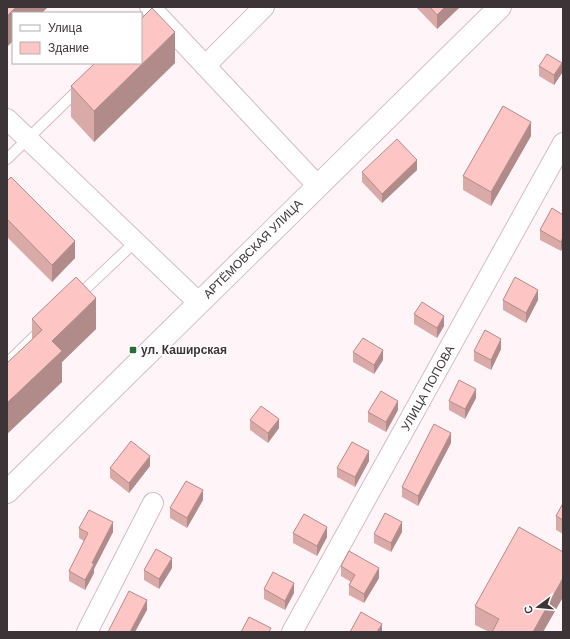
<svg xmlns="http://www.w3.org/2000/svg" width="570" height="639" viewBox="0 0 570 639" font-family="Helvetica,sans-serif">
<rect width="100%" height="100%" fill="#fff5f9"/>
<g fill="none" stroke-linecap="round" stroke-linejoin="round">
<defs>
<path id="service" d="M7,159L80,88
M77,297L135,242
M7,363L40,331"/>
<path id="minor" d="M150,7L318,186
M205,66L264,7
M7,119L199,303
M87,632L153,503
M292,632L563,143"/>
<path id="tertiary" d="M7,492L500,7"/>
</defs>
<use href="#service" stroke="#d3bbc6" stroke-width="12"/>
<use href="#minor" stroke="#d3bbc6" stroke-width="22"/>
<use href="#tertiary" stroke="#d3bbc6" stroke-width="24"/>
<use href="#service" stroke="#fff" stroke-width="10"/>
<use href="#minor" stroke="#fff" stroke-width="20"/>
<use href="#tertiary" stroke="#fff" stroke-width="22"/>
</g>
<path fill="#daaaa9" d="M417,7H460L437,29L417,8Z
M175,63L94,142L71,117V86Z
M539,66L562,73L554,85L539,76Z
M531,136L491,206L463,190V176Z
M417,170L382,203L362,182V172Z
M7,181L75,258L52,282L7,237Z
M563,215L561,251L540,240V230Z
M503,300H538L526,323L503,310Z
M414,314L444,326L437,338L414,324Z
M32,319L96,329L62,362V382L7,434V363L32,340Z
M501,349L491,370L474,361V351Z
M353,352L383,360L374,374L353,362Z
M476,398L465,419L449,410V401Z
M398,410L386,432L368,422V412Z
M250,420L279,428L268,443L250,430Z
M451,443L418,506L402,497V487Z
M369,461L355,487L337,477V468Z
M150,466L129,493L110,478V468Z
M203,500L187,528L170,518V508Z
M563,503V534L556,530V516Z
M79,528L113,532L94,569V573L85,590L69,581V571L84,541L79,538Z
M402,532L391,552L374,543V534Z
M293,533L327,537L317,556L293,543Z
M563,552V597L543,632H489L475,625V606Z
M341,566L379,578L364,603L349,595V585L351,582L341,576Z
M172,568L159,589L144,580V570Z
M264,589L294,593L285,610L264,599Z"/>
<path fill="#b18b89" d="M16,7H48L42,13H13V41L7,47V16Z
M445,7H460L437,29V15Z
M175,32V63L94,142V111Z
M562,63V73L554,85V75Z
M531,122V136L491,206V192Z
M417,160V170L382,203V194Z
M563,237V247L561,251V242Z
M75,241V258L52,282V265Z
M538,290V300L526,323V313Z
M96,298V329L62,362V382L7,434V403L52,341Z
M444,316V326L437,338V328Z
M501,339V349L491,370V360Z
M383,350V360L374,374V365Z
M476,389V398L465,419V409Z
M398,401V410L386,432V422Z
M279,419V428L268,443V433Z
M451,433V443L418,506V496Z
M369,451V461L355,487V477Z
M150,456V466L129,493V483Z
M203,490V500L187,528V518Z
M113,522V532L94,569V573L85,590V580L92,563Z
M402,522V532L391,552V543Z
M327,527V537L317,556V546Z
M172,558V568L159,589V579Z
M379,568V578L364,603V594Z
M563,578V597L543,632H533Z
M294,583V593L285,610V601Z
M147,600V610L135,632H130Z
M382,624V632H377Z"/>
<path fill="#fdc6c4" stroke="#b18b89" d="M7,7H16L7,16Z
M430,7H445L437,15Z
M152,8L175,32L94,111L71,86L95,63H141V19Z
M547,54L562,63L554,75L539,66Z
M503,106L531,122L491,192L463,176Z
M397,139L417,160L382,194L362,172Z
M11,177L75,241L52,265L7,219V181Z
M552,208L563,215V237L561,242L540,230Z
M76,277L96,298L52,341L62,351L7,403V363L42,330L32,319Z
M515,277L538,290L526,313L503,300Z
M422,302L444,316L437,328L414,314Z
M485,330L501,339L491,360L474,351Z
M363,338L383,350L374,365L353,352Z
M459,380L476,389L465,409L449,401Z
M381,391L398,401L386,422L368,412Z
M261,406L279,419L268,433L250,420Z
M434,424L451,433L418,496L402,487Z
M131,441L150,456L129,483L110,468Z
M352,442L369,451L355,477L337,468Z
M186,481L203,490L187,518L170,508Z
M563,503V520L556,516Z
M89,510L113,522L92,563L94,564L85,580L69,571L88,533L79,528Z
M385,513L402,522L391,543L374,534Z
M304,514L327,527L317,546L293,533Z
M519,527L563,552V578L533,632H492L499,619L475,606Z
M156,549L172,558L159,579L144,570Z
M349,551L379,568L364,594L349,585L355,575L341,566Z
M273,572L294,583L285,601L264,589Z
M129,591L147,600L130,632H108Z
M361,612L382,624L377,632H350Z
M249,617L271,628L269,632H241Z"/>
<rect fill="#296e39" stroke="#fff" stroke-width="1.5" x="129" y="346" width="8" height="8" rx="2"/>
<g text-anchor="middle" stroke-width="3.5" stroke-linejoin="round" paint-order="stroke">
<g font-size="12" fill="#3d3438" stroke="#fff">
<text transform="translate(253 249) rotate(-45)" y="4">АРТЁМОВСКАЯ УЛИЦА</text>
<text transform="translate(428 388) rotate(-61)" y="4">УЛИЦА ПОПОВА</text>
</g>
<g font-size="12" font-weight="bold" fill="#3d3438" stroke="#fff" text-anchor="start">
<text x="141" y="354">ул. Каширская</text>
</g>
</g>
<rect width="570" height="639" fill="none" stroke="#3d3438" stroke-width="16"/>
<rect x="12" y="12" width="130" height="52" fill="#ffffff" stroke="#b1aeaf"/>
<rect x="20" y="25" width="20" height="6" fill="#ffffff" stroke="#b1aeaf"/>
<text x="48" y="32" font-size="12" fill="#3d3438">Улица</text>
<rect x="20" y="42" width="20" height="12" fill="#fdc6c4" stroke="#b1aeaf"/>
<text x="48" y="52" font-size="12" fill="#3d3438">Здание</text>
<g transform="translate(538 607) rotate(254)" stroke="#ffffff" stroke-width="3" paint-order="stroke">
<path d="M0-3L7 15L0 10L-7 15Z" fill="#3d3438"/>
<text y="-6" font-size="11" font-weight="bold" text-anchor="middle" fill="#3d3438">С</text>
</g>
</svg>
